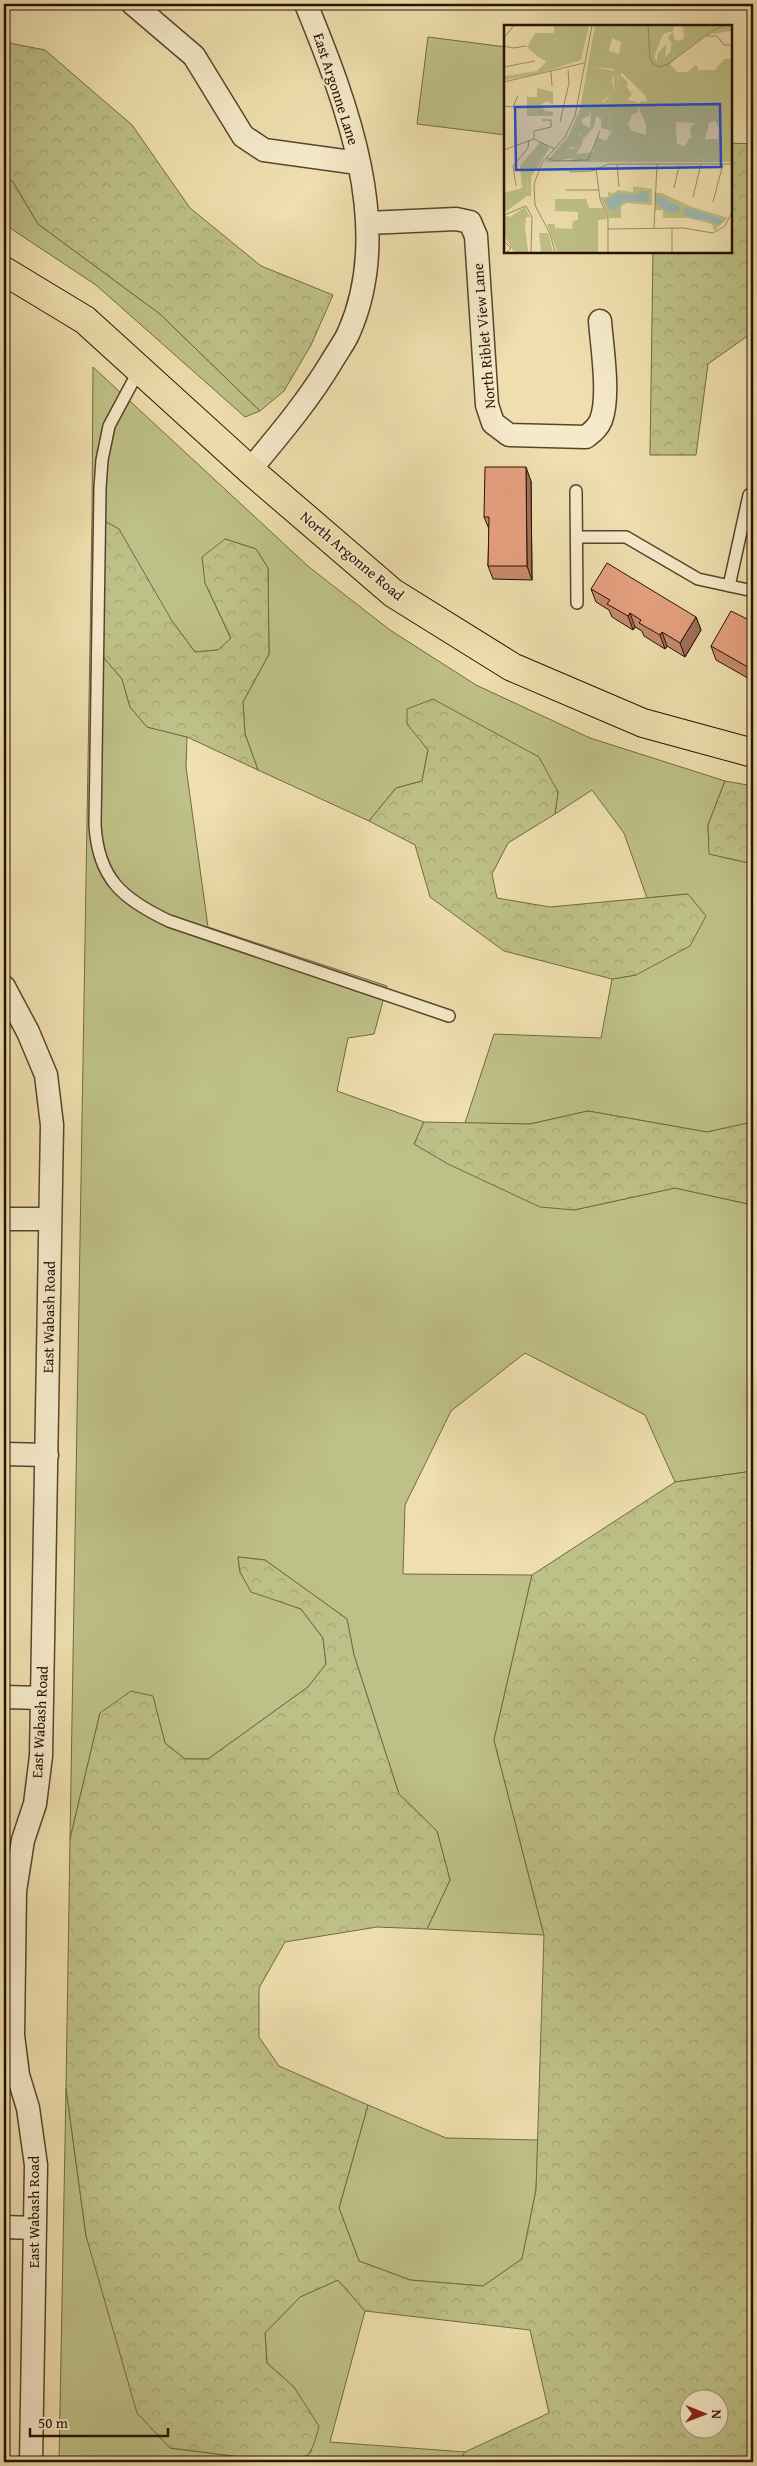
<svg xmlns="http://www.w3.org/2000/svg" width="757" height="2466" viewBox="0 0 757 2466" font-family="'Gentium Book Plus',serif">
<defs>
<pattern id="forest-crowns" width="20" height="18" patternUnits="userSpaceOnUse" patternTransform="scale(1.25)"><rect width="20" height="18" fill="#bec187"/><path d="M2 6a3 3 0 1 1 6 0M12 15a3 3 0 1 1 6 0" fill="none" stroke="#a3a573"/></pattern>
</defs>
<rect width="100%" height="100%" fill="#efdfae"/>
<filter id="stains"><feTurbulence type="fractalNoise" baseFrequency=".004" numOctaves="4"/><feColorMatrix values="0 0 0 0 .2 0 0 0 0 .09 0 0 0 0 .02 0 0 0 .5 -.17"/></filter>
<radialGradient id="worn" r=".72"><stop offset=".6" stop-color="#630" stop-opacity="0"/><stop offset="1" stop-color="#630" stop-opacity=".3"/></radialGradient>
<path fill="#bec187" stroke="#736944" d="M428,37L506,47V135L417,124Z
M4,174L13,182L38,224L160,314L260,411L245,417L96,285L4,224Z
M93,367L309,567L390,630L476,685L590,738L725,781L708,825L710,854L753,864V1122L707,1132L588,1111L530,1124L465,1123L494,1034L601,1038L612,979L636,975L687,894L647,898L624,833L592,790L555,814L558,791L408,724L428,750L422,781L396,788L369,821L258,770L245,734L243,702L269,654L268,568L256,549L225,539L205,583L231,639L218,650L195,652L92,514Z
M90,642L122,679L130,707L147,727L187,737L186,767L208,927L387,986L374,1034L348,1038L337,1091L424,1122L415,1143L574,1210L675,1188L753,1205V1471L675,1482L645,1415L525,1353L451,1411L405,1505L403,1574L532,1575L494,1740L544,1935L427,1929L450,1880L437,1831L399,1794L354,1655L347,1619L265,1560L238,1557L240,1572L251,1591L301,1609L323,1638L326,1664L308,1687L208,1759H185L165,1743L153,1697L100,1713L70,1839Z
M66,2088L86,2236L170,2448L281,2462H59Z
M368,2105L446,2138L538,2140L536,2190L522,2259L483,2286L410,2280L359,2261L339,2208Z
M338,2280L365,2311L330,2442L465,2452L458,2462H299L312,2451L294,2387L267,2363L265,2333L300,2297Z"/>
<path fill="url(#forest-crowns)" stroke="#736944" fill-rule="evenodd" d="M4,42L45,50L132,125L190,208L261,266L333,295L311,345L284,391L260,411L160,314L38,224L13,182L4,174Z
M731,143L753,144V332L708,364L696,455H650L653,251H731Z
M92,514L119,529L172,621L195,652L218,650L231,638L205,583L202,557L225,539L256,549L268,568L269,654L243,702L245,734L258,770L187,737L147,727L130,707L122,679L90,642Z
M433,699L539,757L558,792L555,814L508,843L492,874L497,898L550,907L688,894L706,916L690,946L636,975L612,979L504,951L430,897L415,845L369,821L396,788L422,781L428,750L407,724V709Z
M725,781L753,786V864L709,854L708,825Z
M588,1111L707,1132L753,1122V1205L675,1188L574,1210L540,1207L448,1164L414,1144L424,1122L530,1124Z
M753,1471V2462H458L465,2452L549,2413L530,2330L365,2311L338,2280L300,2297L265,2333L267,2363L294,2387L319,2426C312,2452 310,2462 281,2462L170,2448L137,2413L86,2236L66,2088L70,1839L100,1713L131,1691L153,1696L165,1743L185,1759H208L308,1687L326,1664L323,1638L301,1609L251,1592L240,1572L238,1557L265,1560L347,1619L354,1655L399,1794L437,1831L450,1880L427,1929L377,1927L285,1942L259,1988V2037L279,2066L368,2105L339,2208L359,2261L410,2280L483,2286L522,2259L536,2190L544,1935L494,1740L532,1575L675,1482ZM720,2398V2428H690V2398Z"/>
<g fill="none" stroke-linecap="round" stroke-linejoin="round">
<defs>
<path id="lane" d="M139,370L109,426L102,460L100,488L95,825C98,878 122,899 169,921L449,1016
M576,491L577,603
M577,537H626L698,579L753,591
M729,586L749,495"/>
<path id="street" d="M133,4L194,56L243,136L264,150L358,163
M368,223L456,219L470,222L476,236L487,405L493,423L509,435L586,437C592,432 598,428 601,420C610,397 602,347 600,321
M250,470C279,435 308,401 332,361C337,352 345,342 349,332C395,228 346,102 306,4
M4,987L28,1032L46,1075L52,1125L41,1756L35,1804L23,1840L15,1891L13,2035L18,2075L28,2108L36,2165L31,2462
M4,1219H50
M4,1454L47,1455
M4,1697L42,1698
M4,2227L35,2228"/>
<path id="primary" d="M4,271L85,320L250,470L393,593L512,667L643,723L753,753"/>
</defs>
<use href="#lane" stroke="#5a442c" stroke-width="14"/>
<use href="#street" stroke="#5a442c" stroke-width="25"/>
<use href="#primary" stroke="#281101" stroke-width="30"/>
<use href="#lane" stroke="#f5eaca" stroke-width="11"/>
<use href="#street" stroke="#f5eaca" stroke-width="22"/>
<use href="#primary" stroke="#efdfae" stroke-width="28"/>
</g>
<path fill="#c58a6d" stroke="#281101" d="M531,481L532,580L493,579L488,566L489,529L484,517Z
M591,589L696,617L701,630L685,657L667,646L665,649L644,636L642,631L635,627L633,630L612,617L609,610L596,602Z
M753,622V681L716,660L711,646Z"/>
<path fill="#a07059" stroke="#281101" d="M526,467L531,481L532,580L527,566Z
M630,613L635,627L633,630L628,616Z
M696,617L701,630L685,657L680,643Z
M662,632L667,646L665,649L660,635Z"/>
<path fill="#e5a07f" stroke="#281101" d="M485,467H526L527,566H488L489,517H484Z
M607,563L696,617L680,643L662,632L660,635L639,623L641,620L630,613L628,616L607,604L610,600L591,589Z
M731,611L753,622V670L711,646Z"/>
<g text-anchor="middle" stroke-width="4" stroke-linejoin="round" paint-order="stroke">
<g font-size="15" fill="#281101" stroke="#f5eaca">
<text transform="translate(336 89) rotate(72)" y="5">East Argonne Lane</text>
<text transform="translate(484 336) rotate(-95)" y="5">North Riblet View Lane</text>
<text transform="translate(352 556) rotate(40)" y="5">North Argonne Road</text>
<text transform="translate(49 1317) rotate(-89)" y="5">East Wabash Road</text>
<text transform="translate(40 1722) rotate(-87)" y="5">East Wabash Road</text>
<text transform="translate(34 2212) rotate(-90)" y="5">East Wabash Road</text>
</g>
</g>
<g transform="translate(504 25)">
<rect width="228" height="228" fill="#efdfae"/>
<path d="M173,0H227V6L202,10L173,32L167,26L166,28L168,18L164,13L169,6L170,14L175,16L180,13L179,2ZM31,8H50V40L34,32L23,22ZM90,42L111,46L108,55L110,66L98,77L104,81L105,105L97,103V94L85,87L86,90L77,95L79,98L74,109L80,113L76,123L66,122L60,127L65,125L66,128L55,137H42L64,112L76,84L79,85L85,77L82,59L87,54ZM115,48L124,58L122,61L128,69L123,75L133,77L134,87L128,90L124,100L128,106L142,110V99L156,102L172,97V107L167,105L146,114L141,123L150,116L158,125L152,132L165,137H65L73,129L89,127L93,112L102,116L108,106ZM186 106a8 8 0 1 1 16 0a8 8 0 1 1-16 0ZM215,103L227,111V137H185L212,130L210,117L205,120L201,114H214ZM46,123L27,152V171H23L24,147ZM129,161L148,164V180L123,178L117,181V193H105L96,172H104V167L110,168L113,165L129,167ZM150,168H158L188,182L224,193L210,206L208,199L184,193H159V185H151ZM51,174H82L85,183H99L103,194L94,195V227H53L43,199H51V203L68,204L69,196L74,195V187L51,186ZM21,182L26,192H22L21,201L24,227H10L0,211V190L6,192ZM35,208H44L49,227H37Z" fill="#bec187"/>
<path d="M50,0H85L77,35L33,49L0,55V51L33,46L43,36L50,39ZM91,0H171L169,6L159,9L150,32L153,37V30L162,19L161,32L167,26L173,25V32L166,39L173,47H184L192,39L195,45H211L220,34H227V111L215,103L211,96L205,98L201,114L205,120L213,115L216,117L212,130L185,137H165L152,132L158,125L150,116L141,123L146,114L167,105L172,107L173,119L181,121L186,112H199L201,102L193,98L172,97L156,102L142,99L133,80L137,76L143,77L142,71L118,48L114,50L111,99L105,108L104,81L98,79L110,66V44L90,42L87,54L82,59L89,75L82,85L76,84ZM108,13L117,17L115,29L105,26ZM33,63L49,67V80L43,76L37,80L41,86L49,87V91H23V72H33ZM87,85L92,91L90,102L80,113L76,109L70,110L77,98L86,103ZM36,117L46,123L24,147L23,171L0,188V168L18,163L16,141ZM57,123L70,124L76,123L70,133L56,135L66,128L65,125L58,128Z" fill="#bec187" fill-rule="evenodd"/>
<path d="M137,166L145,167V177L119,176L112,185H107L100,175L113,169H132ZM155,171L176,182L175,188L164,187L153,179L152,172ZM182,182L219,195L220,196L214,200L198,194H190L179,189Z" fill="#9dbab3"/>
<path fill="none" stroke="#9f8d69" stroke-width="1" d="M144,0L146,33L149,39L155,42L164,39L211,4L224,0M202,11H213L220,20H226M0,13L10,0M0,21L9,23L22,21M0,42L31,36M47,46L48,61M0,57L80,38M0,81L9,82L14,71M56,97L65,58L64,45M30,114V106L47,102V95H38M0,125L30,114L51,124M42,133L52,136L84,135L96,106M113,139L115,162M92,144L96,174L104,193V227M65,147L88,146L105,139H228M12,161L9,141L24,123L25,115M170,163L175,141M62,165H95M189,172L197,139M209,177L219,139M0,190L22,181L28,192L27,227M150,203L153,139M168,203V227M104,204L179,203L209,208L221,201L228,187M0,216L7,223L3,227M51,227L46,209L31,180L30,159L38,138L61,112L71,91L88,0"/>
<path fill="#1d4ed8" fill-opacity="0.15" stroke="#1d4ed8" stroke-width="2.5" d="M216,79L217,142L12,145L11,82Z"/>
<rect width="228" height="228" fill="none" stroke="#281101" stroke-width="2.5"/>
</g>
<rect width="757" height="2466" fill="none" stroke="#efdfae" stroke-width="20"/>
<rect x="5" y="5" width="747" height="2456" fill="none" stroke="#281101" stroke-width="2.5"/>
<rect x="10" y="10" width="737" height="2446" fill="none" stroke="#281101"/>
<g transform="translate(704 2414) rotate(91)"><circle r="24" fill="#f5eaca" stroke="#a3937a"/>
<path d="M0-4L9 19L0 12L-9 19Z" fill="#8f2418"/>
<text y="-8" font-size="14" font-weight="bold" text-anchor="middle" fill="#281101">N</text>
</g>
<path d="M30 2428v8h138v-8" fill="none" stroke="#281101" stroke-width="2.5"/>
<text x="38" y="2428" font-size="15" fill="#281101" stroke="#f5eaca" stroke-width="4" paint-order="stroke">50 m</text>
<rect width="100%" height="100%" filter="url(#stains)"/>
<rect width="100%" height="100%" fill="url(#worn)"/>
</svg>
